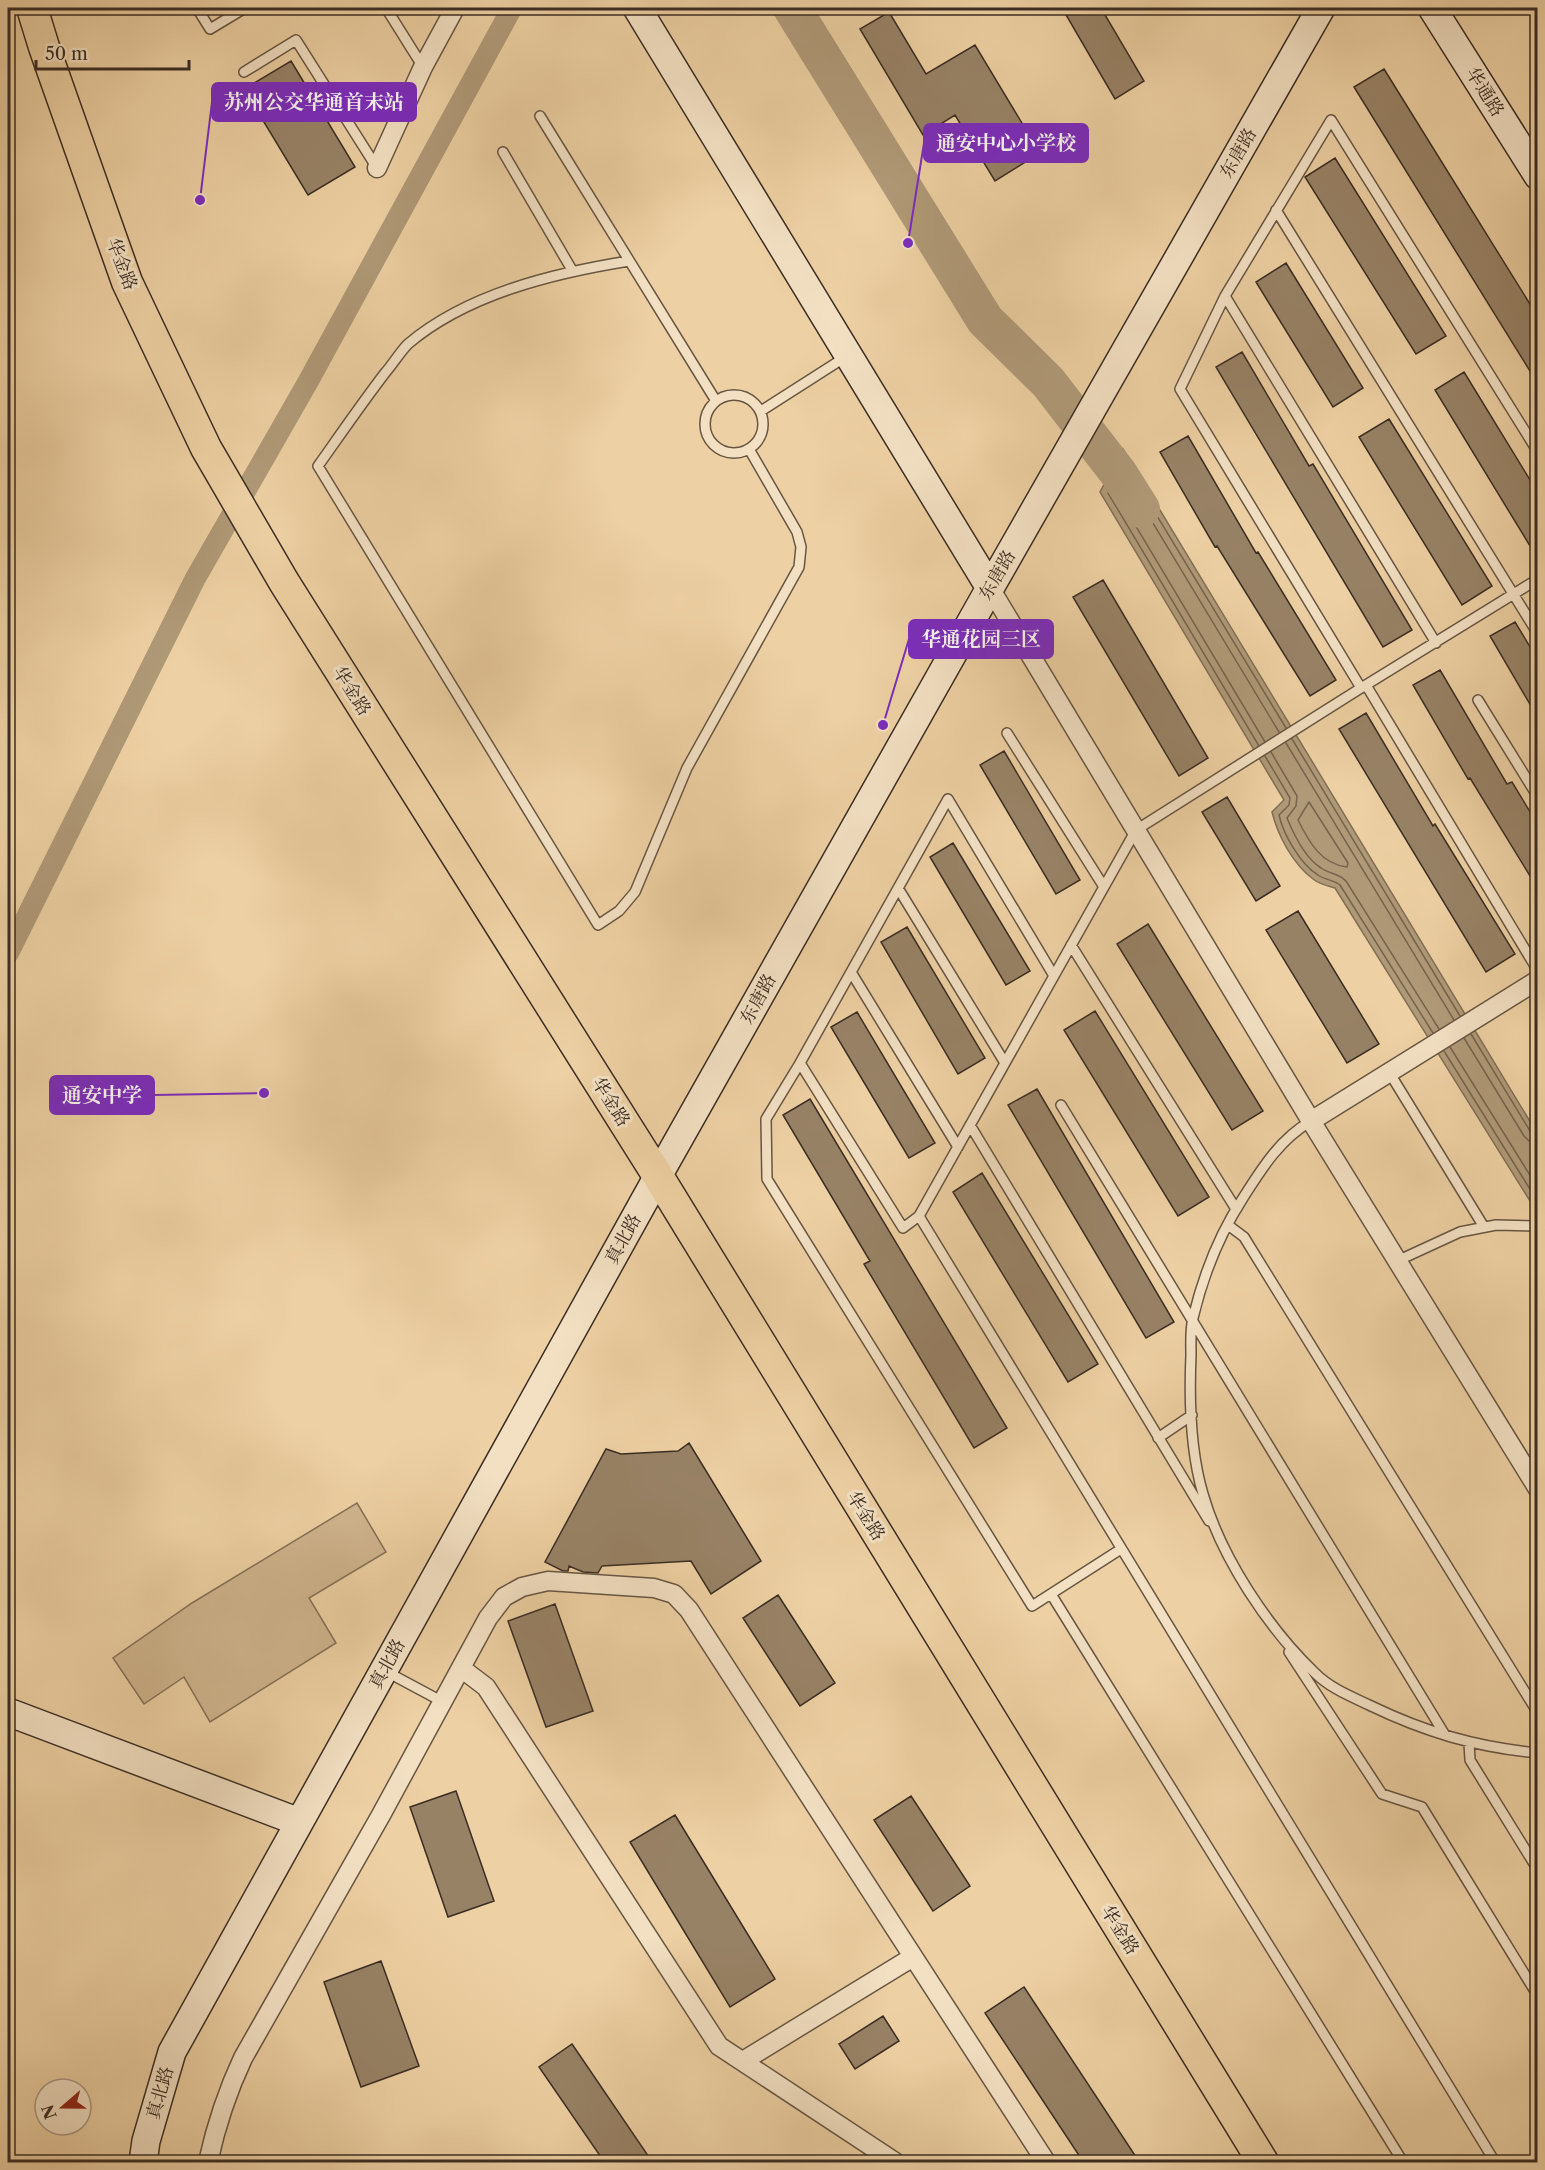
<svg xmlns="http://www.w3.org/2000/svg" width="1545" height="2170" viewBox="0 0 1545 2170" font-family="'Libre Caslon Text','Noto Serif SC',serif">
<rect width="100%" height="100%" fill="#edd0a3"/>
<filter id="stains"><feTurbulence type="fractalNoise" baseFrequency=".00333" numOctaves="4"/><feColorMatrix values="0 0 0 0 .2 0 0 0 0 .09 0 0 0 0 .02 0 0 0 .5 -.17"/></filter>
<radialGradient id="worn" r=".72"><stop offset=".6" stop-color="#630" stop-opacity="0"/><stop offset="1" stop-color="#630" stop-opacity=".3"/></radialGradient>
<path fill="#cfb48d" stroke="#857058" stroke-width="1.5" d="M357,1503L386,1552L309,1598L336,1643L210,1722L184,1677L144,1704L113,1658L192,1603Z"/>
<path fill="#b09977" stroke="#816e55" stroke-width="1.5" d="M1123,449L1537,1133V1209H1535L1335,888C1328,886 1319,884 1313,879C1293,864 1278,836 1272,812L1284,800L1100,492Z"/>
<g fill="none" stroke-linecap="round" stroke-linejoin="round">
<path stroke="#76634d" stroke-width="1.5" d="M1292,739L1460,1016
M1265,742L1116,493L1123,479L1127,480L1279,732
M1286,743L1454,1020
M1259,746L1108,493L1122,464L1126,465L1286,728
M1271,752L1297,796L1296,806L1287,818C1294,835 1305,858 1321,868C1329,874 1339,873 1346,881L1439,1029
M1265,756L1290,798L1289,805L1279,815C1283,834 1301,865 1318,875C1325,880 1334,880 1340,885L1433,1033
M1309,802L1348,863L1347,867C1321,864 1309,842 1298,820Z
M1471,1034L1530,1131L1538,1135
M1464,1038L1524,1136L1529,1141L1538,1142
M1450,1047L1538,1188
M1444,1051L1538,1202"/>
<path stroke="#b09977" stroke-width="21" d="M8,954L195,579L309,380L512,8"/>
<path stroke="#b09977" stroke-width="38" d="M792,8L985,320L1048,382L1119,474L1141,509"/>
</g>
<path fill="#988266" stroke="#3b2d23" stroke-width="1.5" d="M1062,8H1101L1144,81L1115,99Z
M889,12L926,74L975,45L1040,153L995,181L955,115L923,135L860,29Z
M291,61L355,167L308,195L244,89Z
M1384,69L1538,317V384L1354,87Z
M1335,158L1446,336L1416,354L1305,177Z
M1286,263L1363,388L1333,407L1256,282Z
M1242,352L1309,466L1313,464L1412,630L1383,647L1216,367Z
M1464,372L1538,493V559L1435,390Z
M1389,419L1492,586L1462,605L1359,437Z
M1188,436L1256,553L1258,552L1336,680L1310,696L1217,546L1215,547L1160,452Z
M1103,580L1208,758L1179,776L1073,597Z
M1515,622L1538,660V718L1490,636Z
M1440,670L1507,784L1512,782L1538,825V889L1470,778L1468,779L1413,685Z
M1366,713L1433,826L1435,824L1515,954L1486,972L1339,729Z
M1004,751L1080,880L1056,894L980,765Z
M1227,797L1280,886L1256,901L1202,812Z
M953,843L1030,971L1006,985L930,857Z
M1298,911L1379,1044L1347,1063L1266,930Z
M1148,924L1263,1111L1232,1130L1117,944Z
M907,927L985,1058L958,1074L881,942Z
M1095,1011L1209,1197L1178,1216L1064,1030Z
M857,1012L935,1143L909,1158L831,1027Z
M1037,1089L1174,1322L1146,1338L1008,1105Z
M810,1099L1007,1428L974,1448L864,1264L870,1261L783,1115Z
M982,1173L1098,1364L1068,1382L953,1192Z
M689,1443L761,1561L711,1594L691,1561L602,1566L598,1573L583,1572L569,1566L568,1571H563L545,1562L606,1449L621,1454L678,1451Z
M778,1595L835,1683L800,1706L743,1618Z
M555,1604L593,1711L546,1727L508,1621Z
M456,1791L494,1901L448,1917L410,1807Z
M911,1796L970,1886L933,1911L874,1820Z
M675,1815L775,1979L730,2007L630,1842Z
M381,1961L419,2066L361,2087L324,1982Z
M1024,1987L1140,2163H1084L985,2013Z
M883,2016L899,2041L855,2069L839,2044Z
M572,2044L653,2163H605L539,2067Z"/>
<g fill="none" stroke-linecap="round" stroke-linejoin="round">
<defs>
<path id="lane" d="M197,8L210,29L245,8
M386,8L423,67
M244,72L296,40L377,168
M540,116L716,401
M503,152L572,270
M1276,210L1538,634
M629,261C554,273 467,294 408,344C400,352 393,364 385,373C362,403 340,435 318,466L598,925L619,911L635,892L687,768L799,567L801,547L797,532L749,449
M1225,296L1436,643
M705 424a29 29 0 1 1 58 0a29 29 0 1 1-58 0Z
M761,411L847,356
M1366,685L1538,971
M1361,688L1180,389L1225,296L1331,120L1538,452
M1478,700L1538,797
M1007,733L1104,887
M898,888L1005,1063
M1071,945L1236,1209
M851,972L958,1147
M1054,976L948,799L800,1063L766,1119L767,1179L1032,1606L1121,1549
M800,1063L903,1228L919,1216L1136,830L1361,688L1538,579
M1389,1072L1484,1227
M1061,1105L1445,1735
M1311,1121C1280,1139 1262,1168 1243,1198C1219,1235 1203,1276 1193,1318C1190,1330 1191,1343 1191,1355C1189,1400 1190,1450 1203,1494C1221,1557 1268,1628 1315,1673C1330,1688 1350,1696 1369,1705C1425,1732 1475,1747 1538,1753
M970,1125L1209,1521
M919,1216L1495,2162
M1228,1225L1244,1237L1538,1713
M1397,1261L1460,1232L1496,1225L1538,1226
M1158,1438L1192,1415
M1051,1594L1403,2162
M1289,1652L1382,1794L1422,1807L1538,1996
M387,1672L443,1702
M1469,1743L1470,1760L1538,1870"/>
<path id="street" d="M377,168L423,67L455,8
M990,588L1311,1121L1538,1489
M1311,1121L1538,980
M461,1668L486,1687L719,2046L895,2162
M743,2061L913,1957
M208,2162C216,2126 227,2092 243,2058L381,1815L488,1618L504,1597L522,1587L548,1581L654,1588L674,1594L689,1610L1046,2162"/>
<path id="secondary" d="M637,8L990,588
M1432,8L1538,176
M8,1712L299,1822
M143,2162L146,2141L172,2052L658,1176L990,588L1321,8"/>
<path id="primary" d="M32,8L44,47L127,282L206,448L284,582L658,1176L1263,2162"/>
</defs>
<use href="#lane" stroke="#685643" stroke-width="12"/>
<use href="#street" stroke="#685643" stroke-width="21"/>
<use href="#secondary" stroke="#3b2d23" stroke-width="30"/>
<use href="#primary" stroke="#3b2d23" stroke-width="33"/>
<use href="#lane" stroke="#f3e0c3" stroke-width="9"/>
<use href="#street" stroke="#f3e0c3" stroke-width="18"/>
<use href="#secondary" stroke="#f3e0c3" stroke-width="27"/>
<use href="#primary" stroke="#edd0a3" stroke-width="30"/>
</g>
<g text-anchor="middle" stroke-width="6" stroke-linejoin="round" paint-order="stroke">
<g font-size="18" fill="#3b2d23" stroke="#f3e0c3">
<text transform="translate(1485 92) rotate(58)" y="6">华通路</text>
<text transform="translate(1238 153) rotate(-60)" y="6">东唐路</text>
<text transform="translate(122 264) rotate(69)" y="6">华金路</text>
<text transform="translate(997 575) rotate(-60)" y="6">东唐路</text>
<text transform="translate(352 691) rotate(58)" y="6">华金路</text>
<text transform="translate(758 999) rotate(-61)" y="6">东唐路</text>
<text transform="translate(611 1102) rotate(58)" y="6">华金路</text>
<text transform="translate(623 1239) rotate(-61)" y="6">真北路</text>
<text transform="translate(866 1516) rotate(58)" y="6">华金路</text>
<text transform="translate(387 1664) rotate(-61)" y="6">真北路</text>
<text transform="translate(1120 1930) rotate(58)" y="6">华金路</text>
<text transform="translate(160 2093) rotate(-74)" y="6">真北路</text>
</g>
</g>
<path fill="none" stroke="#7b2cbf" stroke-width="2" d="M200 200L212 102M908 243L924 143M883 725L909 639M264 1093L154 1095"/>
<g fill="#7b2cbf" stroke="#f3e0c3" stroke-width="2">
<circle cx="200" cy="200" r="6"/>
<circle cx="908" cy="243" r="6"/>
<circle cx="883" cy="725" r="6"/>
<circle cx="264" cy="1093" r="6"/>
</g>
<g fill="#7b2cbf" stroke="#7b2cbf" stroke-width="2">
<rect x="212" y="83" width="204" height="38" rx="6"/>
<rect x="924" y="124" width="164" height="38" rx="6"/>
<rect x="909" y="620" width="144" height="38" rx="6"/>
<rect x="50" y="1076" width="104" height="38" rx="6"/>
</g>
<g font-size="20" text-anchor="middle" font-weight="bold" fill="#fff">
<text x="314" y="109">苏州公交华通首末站</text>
<text x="1006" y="150">通安中心小学校</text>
<text x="981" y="646">华通花园三区</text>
<text x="102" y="1102">通安中学</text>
</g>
<rect width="1545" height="2170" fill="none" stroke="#edd0a3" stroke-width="30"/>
<rect x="9" y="9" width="1527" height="2152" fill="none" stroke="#3b2d23" stroke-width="3"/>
<rect x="15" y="15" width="1515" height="2140" fill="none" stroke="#3b2d23" stroke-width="1.5"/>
<g transform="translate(63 2107) rotate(250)"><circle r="28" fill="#f3e0c3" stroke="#a99883" stroke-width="1.5"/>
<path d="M0-4.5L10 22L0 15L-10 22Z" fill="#8f2418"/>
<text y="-9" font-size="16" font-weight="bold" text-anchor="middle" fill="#3b2d23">N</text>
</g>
<path d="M36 60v9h153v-9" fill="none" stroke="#3b2d23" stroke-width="3"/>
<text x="45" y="60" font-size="18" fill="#3b2d23" stroke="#f3e0c3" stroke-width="4.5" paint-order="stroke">50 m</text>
<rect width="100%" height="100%" filter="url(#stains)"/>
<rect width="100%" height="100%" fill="url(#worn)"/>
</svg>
